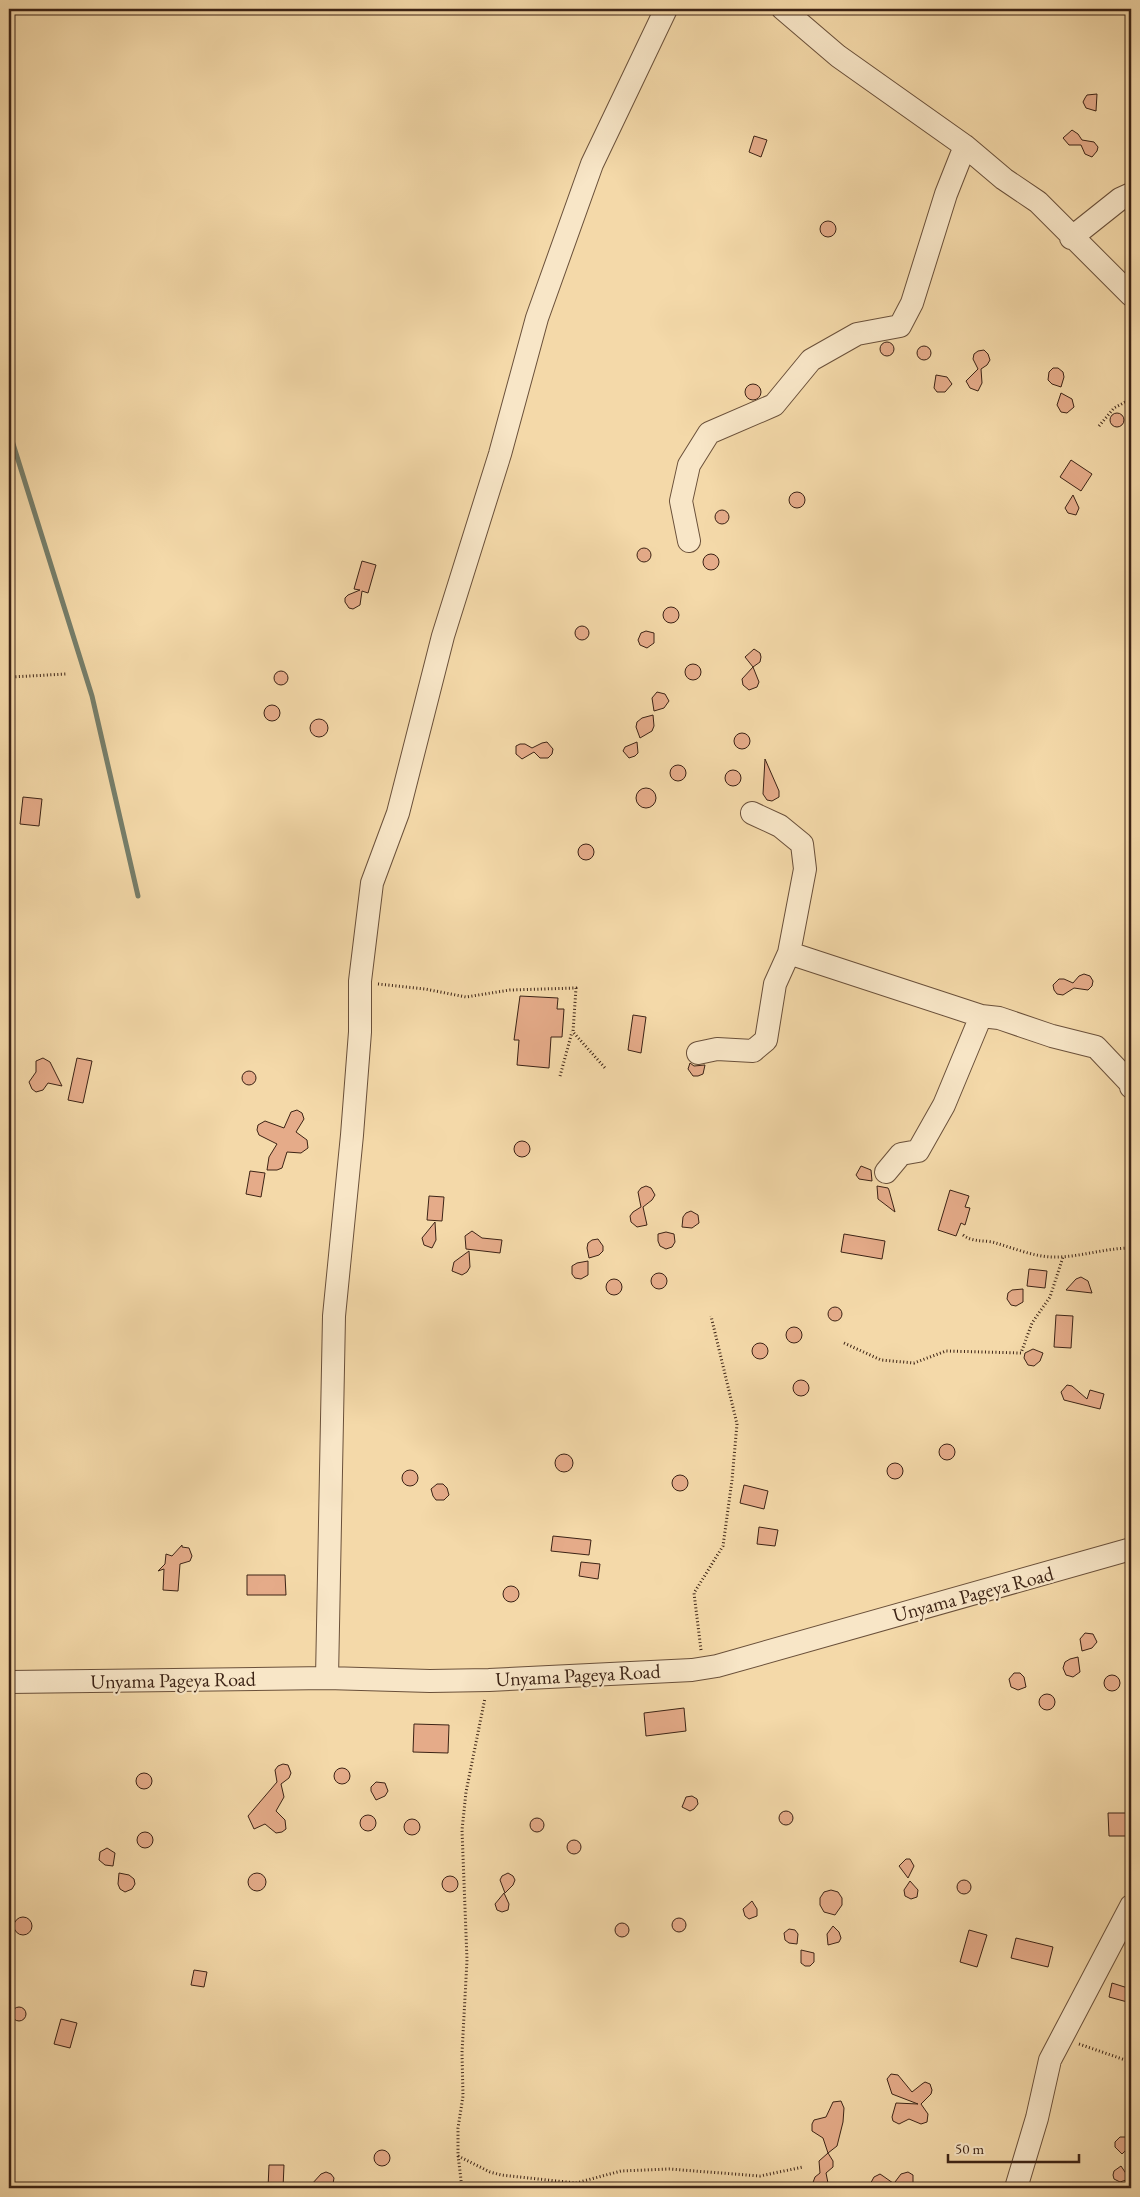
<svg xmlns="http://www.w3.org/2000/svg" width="1140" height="2197" viewBox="0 0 1140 2197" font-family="'EB Garamond',serif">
<rect width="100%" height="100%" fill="#f4d9a9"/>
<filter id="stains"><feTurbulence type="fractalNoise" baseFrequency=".004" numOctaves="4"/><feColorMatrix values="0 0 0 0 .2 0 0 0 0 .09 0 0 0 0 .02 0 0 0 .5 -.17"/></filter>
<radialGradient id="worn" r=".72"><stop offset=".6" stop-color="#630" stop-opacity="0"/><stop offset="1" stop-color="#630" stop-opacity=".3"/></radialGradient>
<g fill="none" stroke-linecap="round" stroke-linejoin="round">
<path stroke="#767e6a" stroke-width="5" d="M9,431L92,696L138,896"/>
</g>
<path fill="#e5ab89" stroke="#3c2315" d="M1097,94L1096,111L1086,108L1083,102L1085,98L1087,95Z
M1072,130L1078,134L1082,140L1094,142L1098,147L1097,151L1092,157L1085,154L1081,145H1069L1063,138Z
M754,136L767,140L761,157L749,152Z
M820 229a8 8 0 1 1 16 0a8 8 0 1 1-16 0Z
M880 349a7 7 0 1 1 14 0a7 7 0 1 1-14 0Z
M917 353a7 7 0 1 1 14 0a7 7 0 1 1-14 0Z
M984,350L988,354L990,360L987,365L981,369L982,383L978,391L970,388L966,381L978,369L973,359L974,354L978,351Z
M1053,368H1058L1063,372L1064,377L1061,387L1052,384L1048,380L1049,372Z
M936,375L947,377L952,384L945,392H937L934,388Z
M745 392a8 8 0 1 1 16 0a8 8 0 1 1-16 0Z
M1061,393L1072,399L1074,407L1067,413L1061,412L1057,405Z
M1110 420a7 7 0 1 1 14 0a7 7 0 1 1-14 0Z
M1071,460L1092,474L1081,491L1060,477Z
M789 500a8 8 0 1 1 16 0a8 8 0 1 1-16 0Z
M1073,495L1079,508L1076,515L1068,513L1065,508Z
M715 517a7 7 0 1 1 14 0a7 7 0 1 1-14 0Z
M637 555a7 7 0 1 1 14 0a7 7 0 1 1-14 0Z
M703 562a8 8 0 1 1 16 0a8 8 0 1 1-16 0Z
M362,561L376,565L368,593L362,591L360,605L353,609L349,608L345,602V598L348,595L360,590L354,589Z
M663 615a8 8 0 1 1 16 0a8 8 0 1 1-16 0Z
M575 633a7 7 0 1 1 14 0a7 7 0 1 1-14 0Z
M646,631L654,633V643L647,648L640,645L638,640L641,633Z
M754,649L760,653L761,657L760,662L753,667L759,682L757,687L749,690L743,685L742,679L753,667L745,657Z
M685 672a8 8 0 1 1 16 0a8 8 0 1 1-16 0Z
M274 678a7 7 0 1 1 14 0a7 7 0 1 1-14 0Z
M657,692L665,694L669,701L664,708L654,711L652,698Z
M264 713a8 8 0 1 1 16 0a8 8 0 1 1-16 0Z
M653,715L654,726L652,731L640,738L636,727L637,722L642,718Z
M310 728a9 9 0 1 1 18 0a9 9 0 1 1-18 0Z
M734 741a8 8 0 1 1 16 0a8 8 0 1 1-16 0Z
M547,742L553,749L552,754L548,758H540L534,752L522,759L516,754V746L520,744H525L532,748L542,743Z
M637,742L638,753L635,756L629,758L623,751L625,747Z
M765,759L779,791V797L772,801L767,800L763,794Z
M670 773a8 8 0 1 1 16 0a8 8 0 1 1-16 0Z
M725 778a8 8 0 1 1 16 0a8 8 0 1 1-16 0Z
M636 798a10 10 0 1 1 20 0a10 10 0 1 1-20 0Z
M23,797L42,799L39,826L20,824Z
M578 852a8 8 0 1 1 16 0a8 8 0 1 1-16 0Z
M1084,974L1090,976L1093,981L1092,986L1088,990L1074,988L1063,995L1057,994L1054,990L1053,985L1059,979H1064L1073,983L1079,976Z
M520,996L558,998L557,1009H564L562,1037H551L549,1068L517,1065L519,1040H514Z
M633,1015L646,1017L641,1053L628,1050Z
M43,1058L50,1062L62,1086L48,1083L43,1090L36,1092L32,1089L29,1082L36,1072V1061Z
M77,1058L92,1061L83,1103L68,1100Z
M690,1063L694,1066L705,1065L703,1074L698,1076H693L688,1069Z
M242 1078a7 7 0 1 1 14 0a7 7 0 1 1-14 0Z
M297,1110L302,1113L304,1119L296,1132L307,1140L308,1148L301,1153L287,1152L282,1168L277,1170H267L269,1157L277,1144L259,1135L257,1130L258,1125L265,1121L284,1128L291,1112Z
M514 1149a8 8 0 1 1 16 0a8 8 0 1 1-16 0Z
M861,1166L871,1170L872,1181L859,1179L856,1175Z
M250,1171L265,1173L261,1197L246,1194Z
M646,1186L651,1188L655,1195L652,1200L643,1207L647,1225L637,1227L631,1222L630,1216L633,1212L641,1207L638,1192L641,1188Z
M877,1186L888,1188L889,1190L895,1212L878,1199Z
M950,1190L969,1196L965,1207L970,1208L965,1225L961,1223L956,1236L938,1230Z
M429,1196L444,1197L442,1221L427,1220Z
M691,1211L698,1215L699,1223L692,1228L682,1227L683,1217L686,1213Z
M435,1222L436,1240L432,1248L424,1245L422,1238Z
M472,1231L482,1238L502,1240L500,1253L466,1249L465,1236Z
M666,1232L674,1234L675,1242L672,1247L666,1249L660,1246L658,1241V1234Z
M844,1234L885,1241L882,1259L841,1252Z
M598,1239L603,1246V1251L599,1255L589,1258L587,1248L588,1243L592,1240Z
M469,1251L470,1267L467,1272L462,1275L452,1271L454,1262Z
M588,1261V1275L581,1279L575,1278L572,1274V1266L577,1263Z
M1029,1269L1047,1271L1045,1288L1027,1286Z
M651 1281a8 8 0 1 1 16 0a8 8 0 1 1-16 0Z
M1081,1277L1088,1281L1092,1293L1066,1290L1076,1279Z
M606 1287a8 8 0 1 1 16 0a8 8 0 1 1-16 0Z
M1023,1289V1302L1016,1306L1011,1305L1007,1299L1008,1293L1012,1290Z
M828 1314a7 7 0 1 1 14 0a7 7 0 1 1-14 0Z
M1056,1315L1073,1316L1071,1348L1054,1347Z
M786 1335a8 8 0 1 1 16 0a8 8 0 1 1-16 0Z
M752 1351a8 8 0 1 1 16 0a8 8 0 1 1-16 0Z
M1033,1349L1043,1353L1040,1361L1034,1366L1028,1365L1024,1358L1025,1353Z
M793 1388a8 8 0 1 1 16 0a8 8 0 1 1-16 0Z
M1067,1385L1072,1386L1087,1399L1090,1390L1104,1394L1100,1409L1064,1400L1061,1392Z
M939 1452a8 8 0 1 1 16 0a8 8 0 1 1-16 0Z
M555 1463a9 9 0 1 1 18 0a9 9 0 1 1-18 0Z
M887 1471a8 8 0 1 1 16 0a8 8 0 1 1-16 0Z
M402 1478a8 8 0 1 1 16 0a8 8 0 1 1-16 0Z
M672 1483a8 8 0 1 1 16 0a8 8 0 1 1-16 0Z
M437,1484H443L447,1488L449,1495L444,1500H436L433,1496L431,1489Z
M744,1485L768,1491L764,1509L740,1503Z
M759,1527L778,1530L775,1546L757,1544Z
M553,1536L591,1540L589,1555L551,1551Z
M182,1545V1547L189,1548L192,1556L190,1561L180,1564L178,1591L163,1590L164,1569L158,1571L165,1564L166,1554L172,1556Z
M581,1562L600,1564L598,1579L579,1576Z
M247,1575H285L286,1595H247Z
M503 1594a8 8 0 1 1 16 0a8 8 0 1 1-16 0Z
M1085,1633L1093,1634L1097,1642L1092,1648L1082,1651L1080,1639Z
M1078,1657L1080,1672L1073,1677L1066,1675L1063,1668L1065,1662L1070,1659Z
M1014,1673H1020L1024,1677L1026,1687L1018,1690L1011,1687L1009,1679Z
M1104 1683a8 8 0 1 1 16 0a8 8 0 1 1-16 0Z
M1039 1702a8 8 0 1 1 16 0a8 8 0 1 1-16 0Z
M684,1708L686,1731L646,1736L644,1713Z
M414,1724L449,1725L448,1753L413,1752Z
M283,1764L288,1765L291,1773L289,1778L281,1784L284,1797L276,1811L285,1820L286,1829L282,1832L276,1833L265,1824L254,1829L248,1816L277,1782L275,1770L278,1766Z
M334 1776a8 8 0 1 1 16 0a8 8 0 1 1-16 0Z
M136 1781a8 8 0 1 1 16 0a8 8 0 1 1-16 0Z
M376,1782L385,1783L388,1791L385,1796L376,1800L371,1791V1787Z
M692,1796L697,1799L698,1804L694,1809L690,1811L682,1807L686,1797Z
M779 1818a7 7 0 1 1 14 0a7 7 0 1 1-14 0Z
M1108,1813H1131V1836H1109Z
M360 1823a8 8 0 1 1 16 0a8 8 0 1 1-16 0Z
M530 1825a7 7 0 1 1 14 0a7 7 0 1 1-14 0Z
M404 1827a8 8 0 1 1 16 0a8 8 0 1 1-16 0Z
M137 1840a8 8 0 1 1 16 0a8 8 0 1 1-16 0Z
M567 1847a7 7 0 1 1 14 0a7 7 0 1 1-14 0Z
M107,1848L115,1853L113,1866L105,1865L99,1860L100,1852Z
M906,1859H910L914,1866L908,1878L899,1866Z
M119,1873L129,1875L134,1879L135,1884L132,1889L125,1892L120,1889L118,1884Z
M508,1873L513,1876L515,1880L513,1885L505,1893L500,1880L502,1876Z
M248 1882a9 9 0 1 1 18 0a9 9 0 1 1-18 0Z
M442 1884a8 8 0 1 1 16 0a8 8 0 1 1-16 0Z
M957 1887a7 7 0 1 1 14 0a7 7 0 1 1-14 0Z
M910,1881L918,1890L917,1897L911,1899L905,1896L904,1890Z
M831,1890L838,1892L842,1898V1905L835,1915L824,1912L820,1905V1898L824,1892Z
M504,1893L509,1904L508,1910L502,1912L497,1910L495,1904Z
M752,1901L757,1909V1916L749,1919L745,1916L743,1909Z
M14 1926a9 9 0 1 1 18 0a9 9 0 1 1-18 0Z
M672 1925a7 7 0 1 1 14 0a7 7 0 1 1-14 0Z
M615 1930a7 7 0 1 1 14 0a7 7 0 1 1-14 0Z
M833,1926L839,1932L841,1938L839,1942L828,1945L827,1934Z
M789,1929L795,1930L798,1934L797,1944L789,1943L785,1940L784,1933Z
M969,1930L987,1935L977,1967L960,1962Z
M1016,1938L1053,1947L1048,1967L1011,1958Z
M801,1950L814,1953V1962L810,1966H805L801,1963Z
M194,1970L207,1972L204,1987L191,1985Z
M1112,1983L1131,1989V2003L1109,1997Z
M12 2014a7 7 0 1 1 14 0a7 7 0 1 1-14 0Z
M61,2019L77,2023L70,2048L54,2044Z
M891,2074L898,2075L912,2092L922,2084L925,2082L930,2084L932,2090L931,2094L921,2104L928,2114L927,2122L921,2124L909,2119L899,2124L893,2121L892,2117L896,2103L918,2104L892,2094L887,2079Z
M841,2101L844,2108L843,2122L837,2146L828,2153L833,2161V2167L826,2173L828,2183L824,2188H811L815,2177L820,2173L819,2161L828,2153L823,2138L812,2131V2124L814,2120L826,2117L833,2102Z
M1120,2137H1131V2145L1122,2154L1115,2147V2142Z
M374 2158a8 8 0 1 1 16 0a8 8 0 1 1-16 0Z
M269,2165H284L283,2188H268Z
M1121,2166L1127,2175L1126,2180L1120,2182L1114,2179L1113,2175L1114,2171Z
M326,2172L331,2174L334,2178L333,2184L330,2188L311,2185L321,2174Z
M908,2172L913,2175V2182L910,2185L907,2187L895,2182L901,2174Z
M880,2174L883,2176L900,2188H868L874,2177Z"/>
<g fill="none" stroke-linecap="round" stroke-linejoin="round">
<defs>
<path id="minor" d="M783,9L838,56L965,146L1004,179L1038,202L1131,295
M1071,238L1120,199L1131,194
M689,541L681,501L689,465L709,433L774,405L811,360L857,334L900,326L912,303L946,194L965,146
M752,813L780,826L802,844L805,869L789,953
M698,1053L717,1049L753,1051L766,1040L775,984L789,953L981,1016L999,1018L1052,1036L1096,1047L1131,1084V1087
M886,1172L901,1154L918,1151L944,1105L981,1016
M327,1678L334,1316L352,1135L360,1032V981L372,883L398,813L443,636L500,454L537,318L592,164L666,9
M9,1682L327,1678L430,1681L489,1680L692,1670L717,1666L1131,1549
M1016,2188L1037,2118L1050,2060L1131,1906"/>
</defs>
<use href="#minor" stroke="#6a503a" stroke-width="24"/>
<path stroke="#3c2315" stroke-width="3" stroke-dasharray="1 2.5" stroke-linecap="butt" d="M1099,426L1114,408L1131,399
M9,679L12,677L66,674
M378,984L425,989L466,997L510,990L576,988L573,1032L606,1069
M560,1076L572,1032
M963,1235C972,1242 981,1240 992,1242C1011,1247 1031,1256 1051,1257C1078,1258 1104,1248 1131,1248
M844,1343L881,1360L914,1363L946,1351L1021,1353L1032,1323L1050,1297L1063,1257
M701,1650L694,1593L723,1546L732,1480L737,1424L711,1316
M1079,2044L1131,2062
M458,2156L490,2172L501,2175L576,2183L621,2171L669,2169L760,2176L803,2167
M462,2188L458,2155V2128L463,2096L462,2053L467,1960L462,1830L466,1792L485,1698"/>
<use href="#minor" stroke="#f8e6c7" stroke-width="22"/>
</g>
<g text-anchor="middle" stroke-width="4.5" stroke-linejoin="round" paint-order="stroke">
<g font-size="20" fill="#3c2315" stroke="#f8e6c7">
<text transform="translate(973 1594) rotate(-15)" y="7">Unyama Pageya Road</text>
<text transform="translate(578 1675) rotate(-3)" y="7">Unyama Pageya Road</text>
<text transform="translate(173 1680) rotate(-1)" y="7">Unyama Pageya Road</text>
</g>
</g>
<rect width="1140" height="2197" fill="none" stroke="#f4d9a9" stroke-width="30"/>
<rect x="10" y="10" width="1120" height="2177" fill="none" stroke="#3c2315" stroke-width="2.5"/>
<rect x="15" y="15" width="1110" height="2167" fill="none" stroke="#3c2315"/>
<path d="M948 2154v8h131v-8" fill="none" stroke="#3c2315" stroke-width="2.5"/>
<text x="955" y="2154" font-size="15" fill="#3c2315" stroke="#f8e6c7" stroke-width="4" paint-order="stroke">50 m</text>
<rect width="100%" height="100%" filter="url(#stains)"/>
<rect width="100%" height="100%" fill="url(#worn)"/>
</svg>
